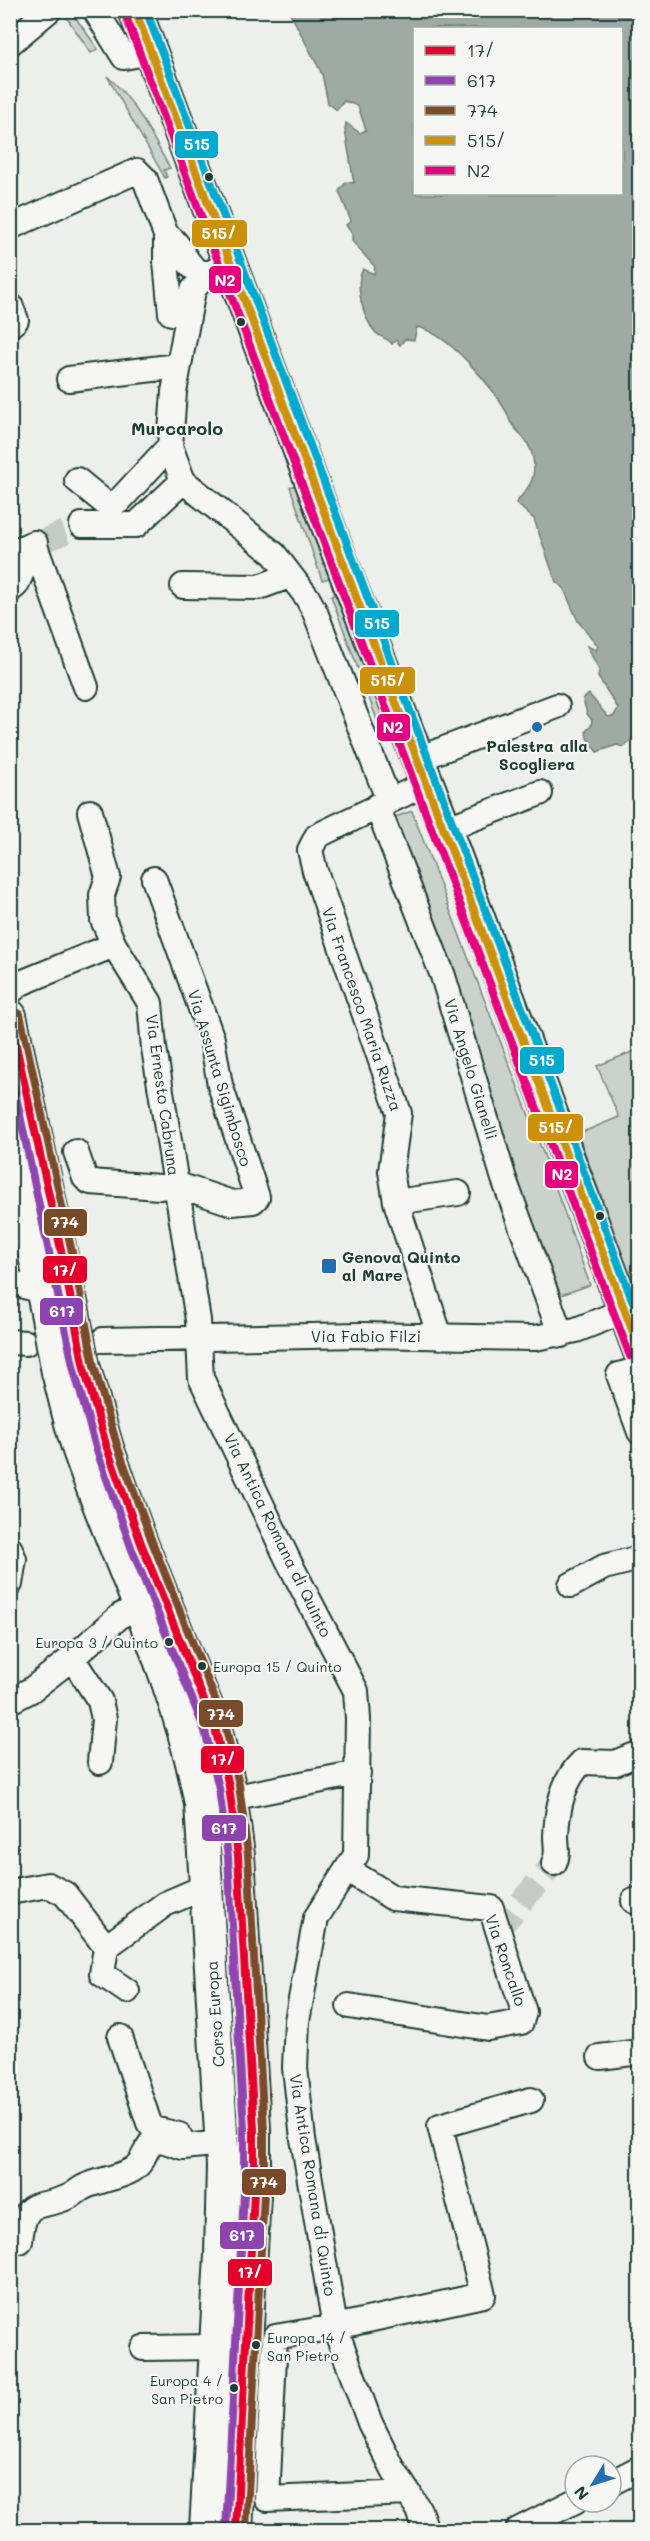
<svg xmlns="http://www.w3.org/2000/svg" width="650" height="2541" viewBox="0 0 650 2541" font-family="Mali,sans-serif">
<rect width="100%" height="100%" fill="#edefea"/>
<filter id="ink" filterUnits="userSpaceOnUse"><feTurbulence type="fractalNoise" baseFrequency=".0167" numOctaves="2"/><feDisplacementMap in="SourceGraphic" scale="12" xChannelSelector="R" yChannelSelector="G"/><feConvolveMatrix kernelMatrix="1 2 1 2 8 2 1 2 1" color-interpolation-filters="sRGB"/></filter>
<g filter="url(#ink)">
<path fill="#cbd2cc" stroke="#758880" stroke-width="1.5" d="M62,11H69L73,14L98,49L91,53Z
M107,76C136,101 151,135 170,168L164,170L167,177L165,178Z
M301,483L333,577L322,580L290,487Z
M342,592L390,721L379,725L331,596Z
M412,811L547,1163L590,1285L558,1296L387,820Z
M639,1049V1298L578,1134L619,1117L597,1066Z"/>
<path fill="#9faaa4" stroke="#6c7e77" stroke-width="1.5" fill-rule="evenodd" d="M289,11H639L640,711L637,710L635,718L639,733L623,747L617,745L597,752L587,738L586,731L591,726L592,720L587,714L583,699L589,694L608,717L614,716L618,708L598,677L599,670L587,646L596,650L598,646L578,621L563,587L556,582L534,519L516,503C528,487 537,481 533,458C531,443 520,435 511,423C509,420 508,414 506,411C490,384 448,333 417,327L414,340L405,339L400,345L396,340L392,344C388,338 381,338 376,333C363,319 354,285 363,269L374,274L375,267L352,241V234L346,225L351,221L339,191L346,182L354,183L345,130L346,123L360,133L366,130L358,106L344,101L337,110L328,103L322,74ZM414,28H622V194H414Z"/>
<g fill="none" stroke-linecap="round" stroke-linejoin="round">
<path stroke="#c4cbc6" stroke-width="24" stroke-dasharray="24 12" stroke-linecap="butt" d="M43,541L82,525
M498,1930L554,1863"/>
<defs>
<path id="minor" d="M95,10L124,57L150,52
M10,43L49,10
M10,227L137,171L145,179L166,235C184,244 184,270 206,274
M166,235V262L171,313
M231,265L206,274L193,290L174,392L170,446L183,481L274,554L307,597L315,612L389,801
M10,305L16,320L10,325
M69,379L178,366
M77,480L105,503L112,505L119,501L170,446
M82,525H136L183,481
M10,560L15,551L34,543L86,687
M183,586L259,587L289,576
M10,590L16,585L35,543
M418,759L557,706
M427,783L317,836L310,850L315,871L399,1113L391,1171L396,1202L440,1337
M377,806L443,976L504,1179L561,1335
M90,812L108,877L102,895L103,920L114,945
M445,829L540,793
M10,992L21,983L114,945L150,1003L154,1048L198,1320L201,1378L289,1562L356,1691L358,1719L356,1855L316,1918L297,2021L295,2068L303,2139L335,2327L370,2423L394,2471L419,2510L426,2530
M76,1152L85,1178L90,1182L160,1187L175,1184L232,1203L253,1201L257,1197L220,1085L212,1039L154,879
M396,1202L458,1193
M10,1282L42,1291
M103,1340L360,1335L535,1338L576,1330L624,1311
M10,1342L26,1343
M640,1369L619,1375L640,1432
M10,1549L14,1559L10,1584
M571,1585L604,1567L640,1558
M10,1701L31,1690L72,1658
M100,1762L104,1719L100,1701L72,1658L120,1616L139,1606
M246,1795L358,1773
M554,1863C559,1854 556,1846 556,1836C557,1810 563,1780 582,1762L615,1763L640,1753
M348,1870L393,1898L491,1908L524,2012L521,2022L488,2028L349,2006
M10,1892L48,1885L65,1894L106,1947L165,1904L207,1886
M634,1901L640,1899
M106,1947L102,1974L127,1991
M120,2037L149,2123L154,2129L179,2135
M600,2057L640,2052
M20,2241C25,2195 36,2211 68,2197C74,2195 78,2190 84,2187C99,2180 118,2178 132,2170C144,2163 144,2150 153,2141L162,2140L183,2147L223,2143
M143,2348L217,2347
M611,2483L640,2468
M409,2493L267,2499L275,2337L335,2327L483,2295L440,2126L531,2100
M518,2530L575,2501"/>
<path id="major" d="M135,10L349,582L445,829L640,1352
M10,1016L72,1307
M10,1138L47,1312
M83,1365L107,1448L141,1543L215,1728L229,1786L238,1856L254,2129V2193L236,2530
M58,1372C66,1400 71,1429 81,1456C122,1572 179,1683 201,1804L223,2165L221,2255L206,2530"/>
</defs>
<use href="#minor" stroke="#1f3d34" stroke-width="28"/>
<use href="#major" stroke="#1f3d34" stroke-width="36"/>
<use href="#minor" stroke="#f6f6f2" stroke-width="24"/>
<use href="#major" stroke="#f6f6f2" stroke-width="32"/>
<defs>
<path id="major-bridge" d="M72,1307L83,1365
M47,1312L58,1372"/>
</defs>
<use href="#major-bridge" stroke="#1f3d34" stroke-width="36" stroke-linecap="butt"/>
<use href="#major-bridge" stroke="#f6f6f2" stroke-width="32"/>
<defs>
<path id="bus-1" d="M10,1018L63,1259L84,1368L107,1448L141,1543L215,1728L229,1786L238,1856L254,2129V2193L236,2530"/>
<path id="bus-2" d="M10,1068L74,1370L97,1451L131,1547L205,1731L219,1788L228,1857L244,2129V2193L226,2529"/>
<path id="bus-3" d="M20,1014L73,1257L94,1366L117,1445L151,1539L225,1724L239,1785L248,1855L264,2129V2194L246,2530"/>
<path id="bus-4" d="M135,10L640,1351"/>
<path id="bus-5" d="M125,14L630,1356"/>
<path id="bus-6" d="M146,10L640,1321"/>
</defs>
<use href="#bus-1" stroke="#f6f6f2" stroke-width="12"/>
<use href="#bus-2" stroke="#f6f6f2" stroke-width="12"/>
<use href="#bus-3" stroke="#f6f6f2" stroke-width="12"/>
<use href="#bus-4" stroke="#f6f6f2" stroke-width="12"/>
<use href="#bus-5" stroke="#f6f6f2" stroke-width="12"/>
<use href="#bus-6" stroke="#f6f6f2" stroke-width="12"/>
<use href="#bus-1" stroke="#e4002b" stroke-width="8"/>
<use href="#bus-2" stroke="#8e44ad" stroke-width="8"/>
<use href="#bus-3" stroke="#7a4b2a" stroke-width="8"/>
<use href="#bus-4" stroke="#cc910a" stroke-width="8"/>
<use href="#bus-5" stroke="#e5007d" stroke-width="8"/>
<use href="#bus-6" stroke="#00a9ce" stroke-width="8"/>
</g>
</g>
<g fill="#1f3d34" stroke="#f6f6f2" stroke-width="2">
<circle cx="209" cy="177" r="5"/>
<circle cx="241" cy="322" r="5"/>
<circle cx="600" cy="1216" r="5"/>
<circle cx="169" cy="1642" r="5"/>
<circle cx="202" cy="1666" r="5"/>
<circle cx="256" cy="2345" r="5"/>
<circle cx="234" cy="2388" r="5"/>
</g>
<g fill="#1f6fb2" stroke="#f6f6f2" stroke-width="2">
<circle cx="537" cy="727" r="6"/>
<rect x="321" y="1258" width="16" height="16" rx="3"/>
</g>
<g text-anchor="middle" stroke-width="4.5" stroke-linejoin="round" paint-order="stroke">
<g font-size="14" fill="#1f3d34" stroke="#f6f6f2" text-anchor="end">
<text x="158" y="1648">Europa 3 / Quinto</text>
<text x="213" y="1672" text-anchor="start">Europa 15 / Quinto</text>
<text x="267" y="2343" text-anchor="start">Europa 14 /<tspan x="267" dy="18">San Pietro</tspan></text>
<text x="223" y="2386">Europa 4 /<tspan x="223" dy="18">San Pietro</tspan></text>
</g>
<g font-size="16" font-weight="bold" fill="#1f3d34" stroke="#f6f6f2">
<text x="537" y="752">Palestra alla<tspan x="537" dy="18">Scogliera</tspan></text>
<text x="342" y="1263" text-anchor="start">Genova Quinto<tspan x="342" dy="18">al Mare</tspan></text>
</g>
<g font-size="16" fill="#1f3d34" stroke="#f6f6f2">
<text transform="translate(362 1009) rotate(71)" y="6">Via Francesco Maria Ruzza</text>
<text transform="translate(471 1069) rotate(73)" y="6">Via Angelo Gianelli</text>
<text transform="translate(220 1078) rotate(73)" y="6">Via Assunta Sigimbosco</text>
<text transform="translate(163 1095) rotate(82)" y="6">Via Ernesto Cabruna</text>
<text x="366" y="1342">Via Fabio Filzi</text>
<text transform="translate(278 1535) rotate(64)" y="6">Via Antica Romana di Quinto</text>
<text transform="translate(506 1960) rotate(71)" y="6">Via Roncallo</text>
<text transform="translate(215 2014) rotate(-94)" y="6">Corso Europa</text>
<text transform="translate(313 2185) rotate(81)" y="6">Via Antica Romana di Quinto</text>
</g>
<g font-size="18" font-weight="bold" fill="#1f3d34" stroke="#f6f6f2">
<text x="177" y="435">Murcarolo</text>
</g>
</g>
<g stroke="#f6f6f2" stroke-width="2">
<rect x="174" y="130" width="45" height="29" rx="6" fill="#00a9ce"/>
<rect x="191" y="219" width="57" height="29" rx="6" fill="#cc910a"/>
<rect x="208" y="265" width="34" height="29" rx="6" fill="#e5007d"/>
<rect x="354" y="609" width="46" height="29" rx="6" fill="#00a9ce"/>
<rect x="359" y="666" width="57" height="29" rx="6" fill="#cc910a"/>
<rect x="376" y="713" width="35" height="29" rx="6" fill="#e5007d"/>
<rect x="519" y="1046" width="46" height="29" rx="6" fill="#00a9ce"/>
<rect x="527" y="1113" width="57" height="29" rx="6" fill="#cc910a"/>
<rect x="544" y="1160" width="35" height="29" rx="6" fill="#e5007d"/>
<rect x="43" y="1208" width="45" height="29" rx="6" fill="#7a4b2a"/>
<rect x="42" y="1255" width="46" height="29" rx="6" fill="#e4002b"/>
<rect x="39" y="1297" width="45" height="29" rx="6" fill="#8e44ad"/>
<rect x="198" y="1699" width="46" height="29" rx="6" fill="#7a4b2a"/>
<rect x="200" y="1745" width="45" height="29" rx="6" fill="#e4002b"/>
<rect x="201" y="1814" width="46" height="28" rx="6" fill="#8e44ad"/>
<rect x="241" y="2168" width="46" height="28" rx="6" fill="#7a4b2a"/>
<rect x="219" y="2221" width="46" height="29" rx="6" fill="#8e44ad"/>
<rect x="227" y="2258" width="46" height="29" rx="6" fill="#e4002b"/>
</g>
<g font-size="16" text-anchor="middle" font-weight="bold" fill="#fff">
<text x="197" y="150">515</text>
<text x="219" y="239">515/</text>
<text x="225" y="286">N2</text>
<text x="377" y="629">515</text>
<text x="388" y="686">515/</text>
<text x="393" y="733">N2</text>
<text x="542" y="1066">515</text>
<text x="556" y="1133">515/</text>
<text x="562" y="1180">N2</text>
<text x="65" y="1228">774</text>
<text x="65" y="1276">17/</text>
<text x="62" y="1317">617</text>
<text x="221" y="1720">774</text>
<text x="223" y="1765">17/</text>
<text x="224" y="1834">617</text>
<text x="264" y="2188">774</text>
<text x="242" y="2241">617</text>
<text x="250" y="2278">17/</text>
</g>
<rect width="650" height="2541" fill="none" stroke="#f6f6f2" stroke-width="36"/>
<rect x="18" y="18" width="614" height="2505" fill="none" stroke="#1f3d34" stroke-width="2" filter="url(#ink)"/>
<rect x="413" y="27" width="210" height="168" fill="#f6f6f2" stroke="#a0aca6" stroke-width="1.5"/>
<rect x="425" y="46" width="30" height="9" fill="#e4002b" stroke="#a0aca6" stroke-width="1.5"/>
<text x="467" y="57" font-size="18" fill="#1f3d34">17/</text>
<rect x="425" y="76" width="30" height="9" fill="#8e44ad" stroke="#a0aca6" stroke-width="1.5"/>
<text x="467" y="87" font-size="18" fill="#1f3d34">617</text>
<rect x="425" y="106" width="30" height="9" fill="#7a4b2a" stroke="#a0aca6" stroke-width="1.5"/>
<text x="467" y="117" font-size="18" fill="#1f3d34">774</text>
<rect x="425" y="136" width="30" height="9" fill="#cc910a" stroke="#a0aca6" stroke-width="1.5"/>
<text x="467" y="147" font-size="18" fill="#1f3d34">515/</text>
<rect x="425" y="166" width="30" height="9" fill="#e5007d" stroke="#a0aca6" stroke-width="1.5"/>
<text x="467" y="177" font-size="18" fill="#1f3d34">N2</text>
<g transform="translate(593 2484) rotate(232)"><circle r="28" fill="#f6f6f2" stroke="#a0aca6" stroke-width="1.5"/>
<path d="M0-4.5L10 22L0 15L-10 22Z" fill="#1f6fb2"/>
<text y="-9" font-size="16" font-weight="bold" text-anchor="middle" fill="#1f3d34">N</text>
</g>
</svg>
